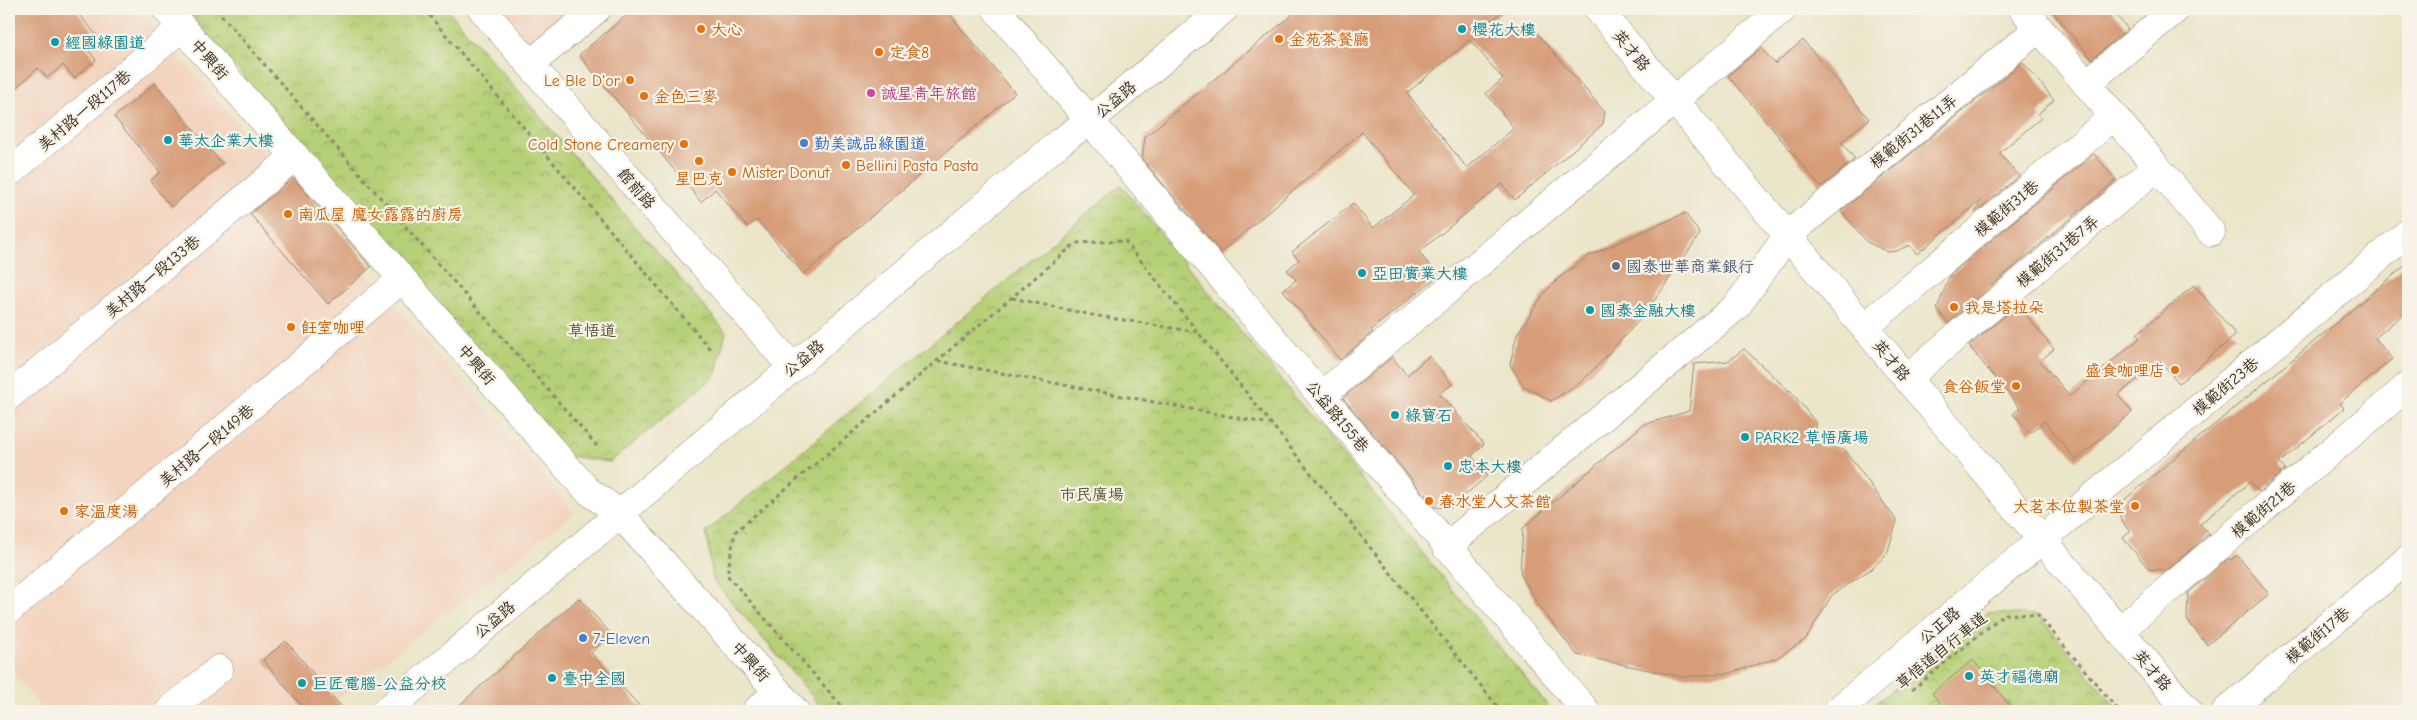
<svg xmlns="http://www.w3.org/2000/svg" width="2417" height="720" viewBox="0 0 2417 720" font-family="'Comic Neue','LXGW WenKai TC',sans-serif">
<defs>
<pattern id="park-crowns" width="20" height="18" patternUnits="userSpaceOnUse" patternTransform="scale(1.25)"><rect width="20" height="18" fill="#b5d076"/><path d="M2 6a3 3 0 1 1 6 0M12 15a3 3 0 1 1 6 0" fill="none" stroke="#94a960"/></pattern>
</defs>
<rect width="100%" height="100%" fill="#f7f3e8"/>
<filter id="ink" filterUnits="userSpaceOnUse"><feTurbulence type="fractalNoise" baseFrequency=".02" numOctaves="2"/><feDisplacementMap in="SourceGraphic" scale="10" xChannelSelector="R" yChannelSelector="G"/><feConvolveMatrix kernelMatrix="1 2 1 2 8 2 1 2 1" color-interpolation-filters="sRGB"/></filter>
<filter id="wash" filterUnits="userSpaceOnUse"><feTurbulence type="fractalNoise" baseFrequency=".0096" numOctaves="4" result="noise"/><feDisplacementMap in="SourceGraphic" scale="20" xChannelSelector="R" yChannelSelector="G"/><feGaussianBlur stdDeviation="1.12" result="paint"/><feColorMatrix in="noise" values="0 0 0 0 0 0 0 0 0 0 0 0 0 0 0 0 0 1.4 0 .05"/><feComposite in="paint" operator="in"/></filter>
<g filter="url(#wash)">
<rect width="100%" height="100%" fill="#ebe5c9"/>
<path fill="#f3d4bf" d="M9,9H138L574,513L321,711H44L9,669Z
M496,9H577L530,47Z"/>
<path fill="url(#park-crowns)" stroke="#787d4a" d="M186,9H447L726,332L715,376L610,462L569,456Z
M1121,185L1552,711H825L713,580L706,532Z
M1988,613L2038,615L2119,711H1866Z"/>
<g id="blocks">
<path fill="#d79d79" fill-rule="evenodd" d="M9,9H75L98,37L86,47L96,60L74,78L63,65L47,78L38,68L9,94Z
M634,9H945L1015,93L804,274L757,220L747,227L715,189L701,202L579,55Z
M1299,9H1506L1487,24L1534,30L1605,112L1603,124L1515,200L1502,184L1419,252L1438,276L1371,330L1373,332L1340,360L1283,290L1296,280L1287,270L1299,260L1292,252L1353,203L1373,228L1414,195L1362,132L1221,252L1142,159L1145,137ZM1470,40L1503,79L1486,93L1514,128L1467,168L1407,93Z
M2050,9H2111L2128,29L2092,59Z
M1803,40L1869,119L1841,142L1855,159L1821,187L1728,76L1761,48L1775,64Z
M2023,62L2054,100L2038,114L2041,118L1999,153L2019,176L1975,213L1980,201L1917,254L1909,245L1897,251L1888,252L1867,242L1841,211Z
M155,83L222,164L171,207L150,181L160,172L114,117Z
M2094,154L2116,180L1948,323L1937,309L1950,275Z
M293,178L371,267L328,304L250,214Z
M1685,213L1700,234L1645,314L1599,364L1580,383L1551,401L1524,386L1510,365L1517,334L1546,291L1560,277L1588,256Z
M2408,263V310L2375,338L2392,359L2340,403L2344,408L2279,463L2285,470L2259,492L2250,482L2200,524L2209,534L2167,570L2149,569L2123,538L2130,532L2120,518L2123,501Z
M2194,285L2236,335L2179,383L2160,361L2118,395L2132,412L2076,460L2044,421L2030,433L2013,414L2020,408L1969,346L2018,305L2054,349L2040,361L2070,396L2140,338L2137,334Z
M1744,349L1789,391L1790,390L1816,423L1810,444L1845,450L1897,521L1887,554L1871,569L1832,595L1806,639L1777,658L1730,673L1683,677L1577,655L1538,605L1520,573L1523,528L1643,425L1689,411L1694,364L1728,361Z
M1429,356L1452,384L1439,394L1484,444L1472,456L1487,476L1450,508L1435,507L1343,398L1392,357L1407,375Z
M2237,555L2269,594L2207,645L2187,620L2188,593L2229,558L2231,560Z
M579,598L611,634L591,653L644,711H453Z
M286,641L345,711H306L263,660Z
M1973,660L2014,711H1947L1932,693Z"/>
</g>
</g>
<g filter="url(#ink)">
<use href="#blocks" fill-opacity="0" stroke="#938874" stroke-width="1"/>
<g fill="none" stroke-linecap="round" stroke-linejoin="round">
<defs>
<path id="minor" d="M166,9L587,490L619,513L795,711
M482,9L792,367
M996,9L1586,711
M530,64L597,9
M2086,84L2176,9
M2157,167L2211,232
M9,173L182,27
M1865,327L2114,116
M1907,378L2157,167L2023,9
M9,396L295,156
M1321,396L1783,9
M1446,547L1736,307L1788,235L2039,28
M9,610L402,279
M2119,631L2408,386
M169,711L219,669
M756,711L778,692
M1837,711L2408,233
M2226,711L2408,559"/>
<path id="major" d="M1598,9L2007,498L2188,711
M386,711L1060,142L1089,121L1224,9"/>
</defs>
<use href="#minor" stroke="#938874" stroke-width="29"/>
<use href="#major" stroke="#938874" stroke-width="29"/>
<path stroke="#938874" stroke-width="3" stroke-dasharray="4 4" stroke-linecap="butt" d="M216,9L597,446
M424,9L710,349
M1012,298L1092,315L1197,332
M938,361L1270,424
M1912,690L2004,614L2038,615L2119,711
M846,711L727,575L735,532L1076,243L1125,241L1501,711"/>
<use href="#minor" stroke="#fff" stroke-width="28"/>
<use href="#major" stroke="#fff" stroke-width="28"/>
</g>
</g>
<g fill="#e8710a" stroke="#f7f3e8" stroke-width="2">
<circle cx="701" cy="29" r="5"/>
<circle cx="1279" cy="39" r="5"/>
<circle cx="879" cy="52" r="5"/>
<circle cx="630" cy="80" r="5"/>
<circle cx="644" cy="96" r="5"/>
<circle cx="684" cy="144" r="5"/>
<circle cx="699" cy="161" r="5"/>
<circle cx="846" cy="165" r="5"/>
<circle cx="732" cy="172" r="5"/>
<circle cx="288" cy="214" r="5"/>
<circle cx="1954" cy="307" r="5"/>
<circle cx="291" cy="327" r="5"/>
<circle cx="2175" cy="370" r="5"/>
<circle cx="2016" cy="386" r="5"/>
<circle cx="1429" cy="501" r="5"/>
<circle cx="2135" cy="506" r="5"/>
<circle cx="64" cy="511" r="5"/>
</g>
<g fill="#0f9aa8" stroke="#f7f3e8" stroke-width="2">
<circle cx="1462" cy="29" r="5"/>
<circle cx="55" cy="42" r="5"/>
<circle cx="168" cy="140" r="5"/>
<circle cx="1362" cy="273" r="5"/>
<circle cx="1590" cy="310" r="5"/>
<circle cx="1395" cy="415" r="5"/>
<circle cx="1745" cy="437" r="5"/>
<circle cx="1448" cy="466" r="5"/>
<circle cx="1969" cy="676" r="5"/>
<circle cx="552" cy="678" r="5"/>
<circle cx="302" cy="683" r="5"/>
</g>
<circle fill="#d1479c" stroke="#f7f3e8" stroke-width="2" cx="871" cy="93" r="5"/>
<g fill="#3f7fe0" stroke="#f7f3e8" stroke-width="2">
<circle cx="804" cy="143" r="5"/>
<circle cx="583" cy="638" r="5"/>
</g>
<circle fill="#5c6f8a" stroke="#f7f3e8" stroke-width="2" cx="1616" cy="266" r="5"/>
<g text-anchor="middle" stroke-width="4.5" stroke-linejoin="round" paint-order="stroke">
<g font-size="16" fill="#c56008" stroke="#f7f3e8" text-anchor="start">
<text x="711" y="35">大心</text>
<text x="1289" y="45">金苑茶餐廳</text>
<text x="889" y="58">定食8</text>
<text x="620" y="86" text-anchor="end">Le Ble D'or</text>
<text x="654" y="102">金色三麥</text>
<text x="674" y="150" text-anchor="end">Cold Stone Creamery</text>
<text x="856" y="171">Bellini Pasta Pasta</text>
<text x="742" y="178">Mister Donut</text>
<text x="699" y="184" text-anchor="middle">星巴克</text>
<text x="298" y="220">南瓜屋 魔女露露的廚房</text>
<text x="1964" y="313">我是塔拉朵</text>
<text x="301" y="333">飪室咖哩</text>
<text x="2165" y="376" text-anchor="end">盛食咖哩店</text>
<text x="2006" y="392" text-anchor="end">食谷飯堂</text>
<text x="1439" y="507">春水堂人文茶館</text>
<text x="2125" y="512" text-anchor="end">大茗本位製茶堂</text>
<text x="74" y="517">家溫度湯</text>
</g>
<g font-size="16" fill="#0d838f" stroke="#f7f3e8" text-anchor="start">
<text x="1472" y="35">櫻花大樓</text>
<text x="65" y="48">經國綠園道</text>
<text x="178" y="146">華太企業大樓</text>
<text x="1372" y="279">亞田實業大樓</text>
<text x="1600" y="316">國泰金融大樓</text>
<text x="1405" y="421">綠寶石</text>
<text x="1755" y="443">PARK2 草悟廣場</text>
<text x="1458" y="472">忠本大樓</text>
<text x="1979" y="682">英才福德廟</text>
<text x="562" y="684">臺中全國</text>
<text x="312" y="689">巨匠電腦-公益分校</text>
</g>
<g font-size="16" fill="#3b2a1e" stroke="#f7f3e8">
<text transform="translate(1632 50) rotate(50)" y="6">英才路</text>
<text transform="translate(210 59) rotate(49)" y="6">中興街</text>
<text transform="translate(1115 99) rotate(-40)" y="6">公益路</text>
<text transform="translate(84 110) rotate(-40)" y="6">美村路一段117巷</text>
<text transform="translate(1913 131) rotate(-39)" y="6">模範街31巷11弄</text>
<text transform="translate(637 188) rotate(49)" y="6">館前路</text>
<text transform="translate(2006 208) rotate(-40)" y="6">模範街31巷</text>
<text transform="translate(2057 251) rotate(-40)" y="6">模範街31巷7弄</text>
<text transform="translate(152 276) rotate(-40)" y="6">美村路一段133巷</text>
<text transform="translate(803 358) rotate(-40)" y="6">公益路</text>
<text transform="translate(1892 360) rotate(50)" y="6">英才路</text>
<text transform="translate(477 364) rotate(49)" y="6">中興街</text>
<text transform="translate(2225 386) rotate(-40)" y="6">模範街23巷</text>
<text transform="translate(1338 416) rotate(50)" y="6">公益路155巷</text>
<text transform="translate(206 445) rotate(-40)" y="6">美村路一段149巷</text>
<text transform="translate(2263 509) rotate(-40)" y="6">模範街21巷</text>
<text transform="translate(494 619) rotate(-40)" y="6">公益路</text>
<text transform="translate(1939 625) rotate(-40)" y="6">公正路</text>
<text transform="translate(2317 635) rotate(-40)" y="6">模範街17巷</text>
<text transform="translate(1941 650) rotate(-39)" y="6">草悟道自行車道</text>
<text transform="translate(751 661) rotate(48)" y="6">中興街</text>
<text transform="translate(2153 670) rotate(49)" y="6">英才路</text>
</g>
<g font-size="16" fill="#b23c85" stroke="#f7f3e8" text-anchor="start">
<text x="881" y="99">誠星青年旅館</text>
</g>
<g font-size="16" fill="#366cbe" stroke="#f7f3e8" text-anchor="start">
<text x="814" y="149">勤美誠品綠園道</text>
<text x="593" y="644">7-Eleven</text>
</g>
<g font-size="16" fill="#4e5e75" stroke="#f7f3e8" text-anchor="start">
<text x="1626" y="272">國泰世華商業銀行</text>
</g>
<g font-size="16" fill="#5a5434" stroke="#f7f3e8">
<text x="592" y="336">草悟道</text>
<text x="1092" y="500">市民廣場</text>
</g>
</g>
<rect width="2417" height="720" fill="none" stroke="#f7f3e8" stroke-width="30"/>
</svg>
